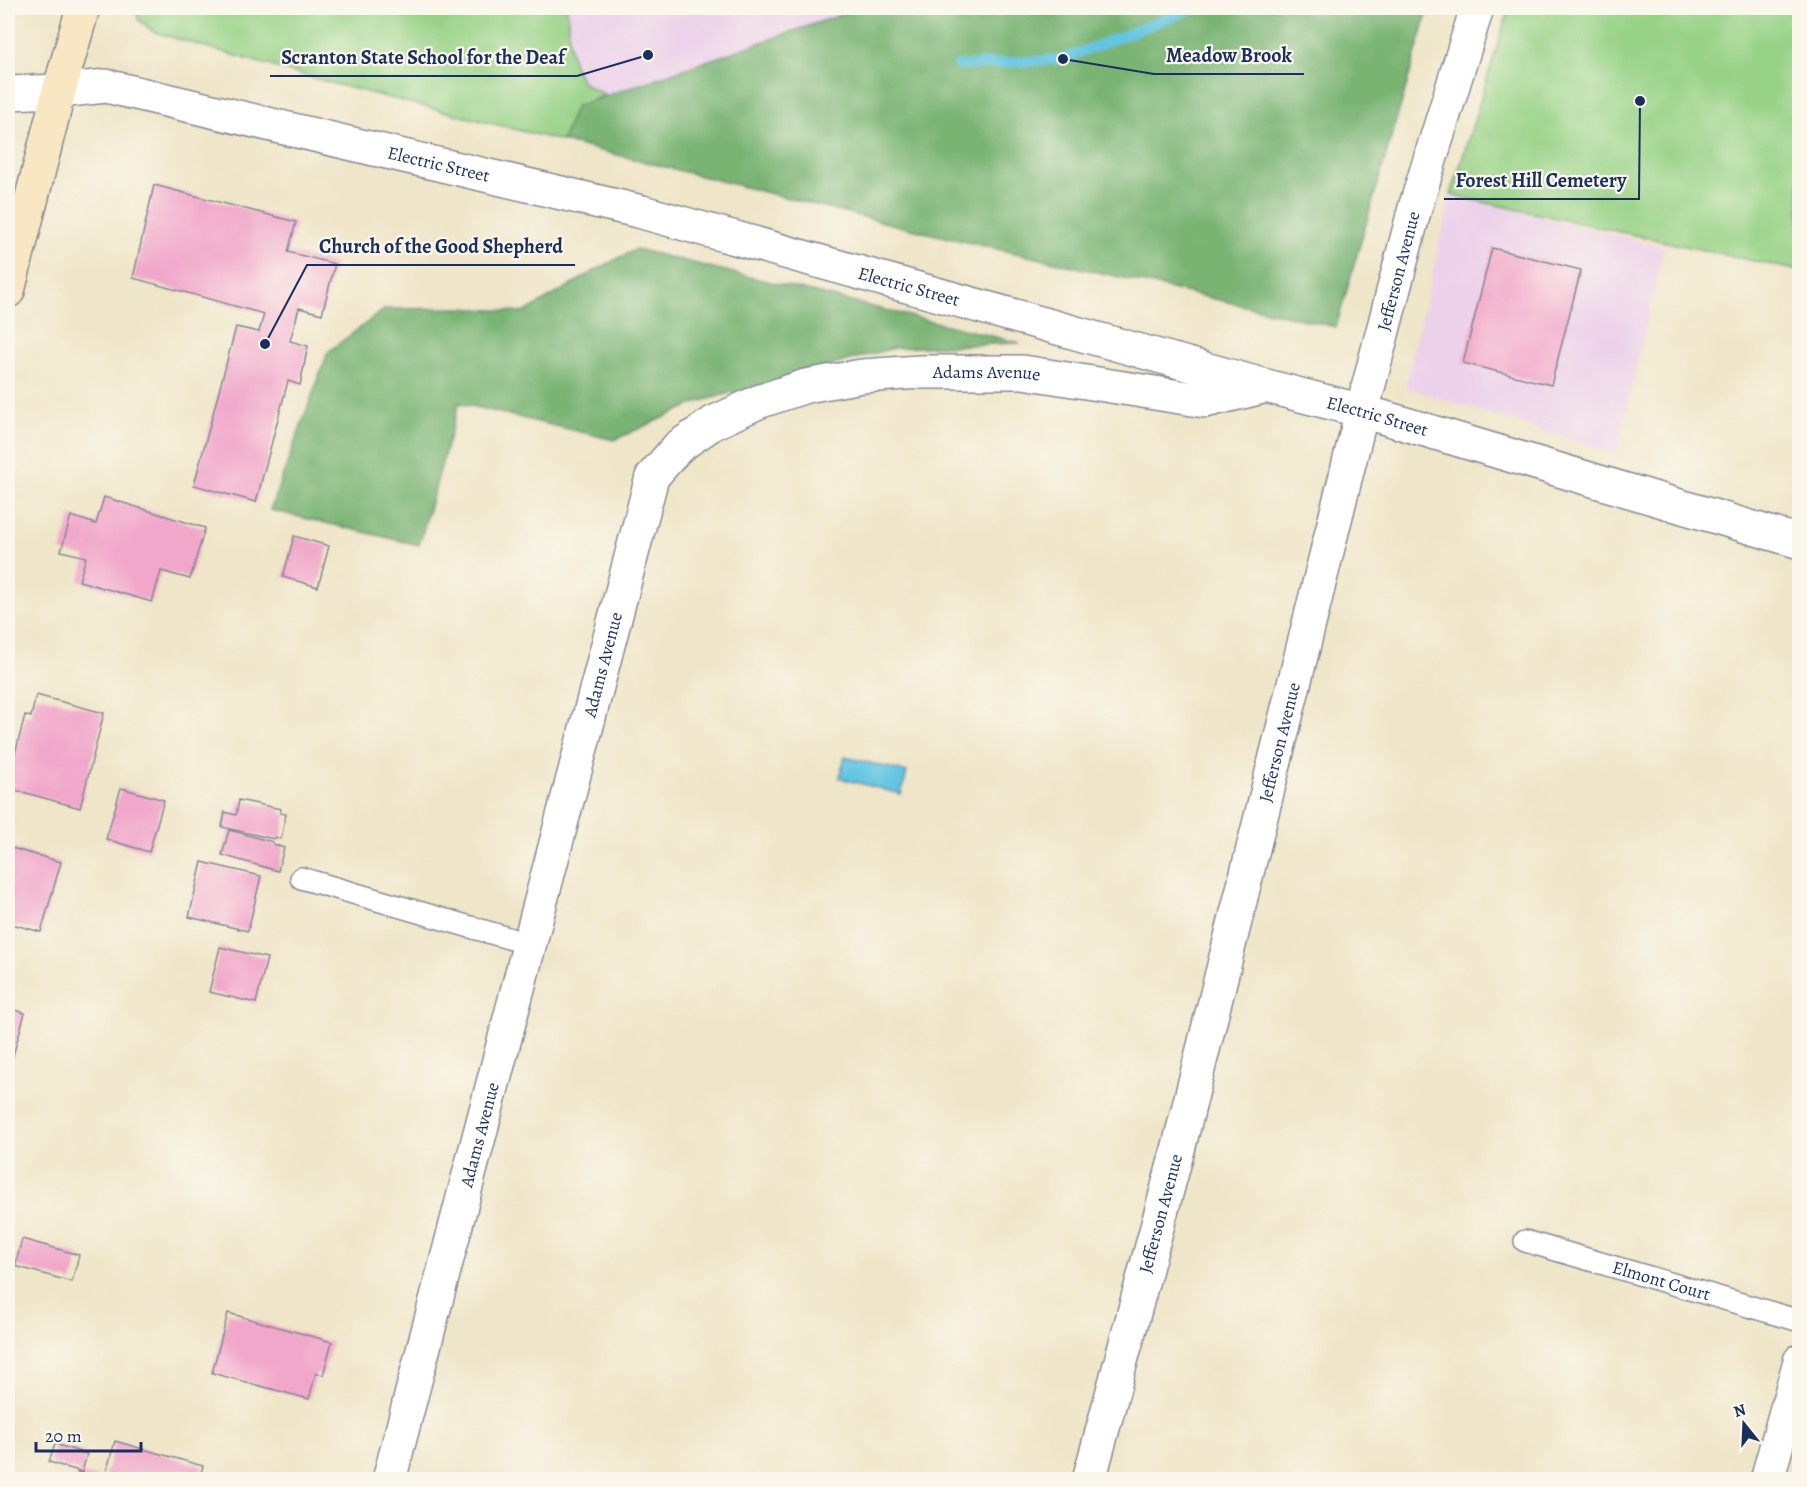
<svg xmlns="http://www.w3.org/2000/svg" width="1807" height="1487" viewBox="0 0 1807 1487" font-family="Alegreya,serif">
<rect width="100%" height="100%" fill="#fbf7ec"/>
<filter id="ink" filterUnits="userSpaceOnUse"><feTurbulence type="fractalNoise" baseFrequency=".0167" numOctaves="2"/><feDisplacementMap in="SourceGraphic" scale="12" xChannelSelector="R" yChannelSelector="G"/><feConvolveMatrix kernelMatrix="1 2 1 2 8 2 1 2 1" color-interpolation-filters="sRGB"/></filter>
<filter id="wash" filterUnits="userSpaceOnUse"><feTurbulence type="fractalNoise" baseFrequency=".008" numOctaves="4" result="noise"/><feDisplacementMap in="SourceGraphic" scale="24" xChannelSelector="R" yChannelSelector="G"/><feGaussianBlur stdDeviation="1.35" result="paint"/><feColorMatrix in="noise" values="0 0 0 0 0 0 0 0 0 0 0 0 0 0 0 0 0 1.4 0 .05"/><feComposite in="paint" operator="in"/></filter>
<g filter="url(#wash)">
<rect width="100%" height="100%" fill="#efe5c8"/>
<path fill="#ecd1ea" d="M567,8H857L846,13L606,95L583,83L575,67L570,44Z
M1451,195L1664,247L1616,454L1405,387Z"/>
<path fill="#97d286" stroke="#598072" stroke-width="1.5" d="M137,8H567C569,31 568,61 582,81C586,87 598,91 606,95L576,106L562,141L323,81L154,32L138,19Z
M1509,8H1799V271L1451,195Z"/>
<path fill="#79b473" stroke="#4a7268" stroke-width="1.5" d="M857,8H1429L1336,327L915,230L562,141L576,106L846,13Z
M636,249L1020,343L894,348L698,402L614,440L459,403L419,545L270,510L328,352L385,309L459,308L525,312L598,269Z"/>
<path fill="#63c5e1" stroke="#3f7aa0" stroke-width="1.5" d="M845,757L907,772L901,794L839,778Z"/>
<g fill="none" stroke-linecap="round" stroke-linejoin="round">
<path stroke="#63c5e1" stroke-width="10" d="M958,66L1063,59L1194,8"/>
</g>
<g id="blocks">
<path fill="#f1a7ca" d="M154,185L296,222L288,252L335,264L322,314L299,308L290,341L308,346L300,385L288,381L256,502L194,485L236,327L259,332L264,314L133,278Z
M1492,248L1581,270L1551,385L1463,363Z
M104,497L205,528L190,579L161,571L152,602L79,581L86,557L61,551L71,516L96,524Z
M294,536L329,546L318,587L283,577Z
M36,695L104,713L80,808L8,788V781L25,715L31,717Z
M121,788L164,800L149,852L106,839Z
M239,800L281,809L280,813L286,814L281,839L274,837V839L222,827L225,812L236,815Z
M229,830L273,842V844L284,848L278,871L222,855Z
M8,847L61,862L41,932L8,923Z
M202,862L261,876L248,931L189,917Z
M220,947L267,958L256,1003L209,992Z
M8,1008L25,1013L12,1059L8,1058Z
M22,1239L79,1255L72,1282L15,1266Z
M228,1313L332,1342L323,1375L316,1373L309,1399L212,1373Z
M115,1441L203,1466L199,1480H104Z
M55,1444L87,1454L82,1472L49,1462Z
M78,1472L101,1479V1480H76Z"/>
</g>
</g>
<g filter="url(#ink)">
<use href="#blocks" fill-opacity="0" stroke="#858a93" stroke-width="1.5"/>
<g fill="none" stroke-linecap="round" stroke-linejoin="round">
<defs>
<g id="lane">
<path d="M301,878L529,944"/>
<path id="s1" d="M1525,1241L1800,1321"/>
</g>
<g id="street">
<path id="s2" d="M8,93L59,91L106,86L642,212L1266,386L1362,411L1800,542"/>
<path id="s3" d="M389,1480L652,477L678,447L713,423L758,402L806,386L862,376L920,372H1023L1205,401L1263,387"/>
<path id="s4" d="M1089,1480L1180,1142L1362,411L1415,208L1477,8"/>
<path d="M1767,1480L1800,1361"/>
</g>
<path id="secondary" d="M8,291L59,91L83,8"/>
</defs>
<use href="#lane" stroke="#858a93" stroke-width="24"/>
<use href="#street" stroke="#858a93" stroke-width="36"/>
<use href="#secondary" stroke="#858a93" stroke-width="36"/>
<use href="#lane" stroke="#fff" stroke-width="21"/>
<use href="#street" stroke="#fff" stroke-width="33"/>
<use href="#secondary" stroke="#f9e7c3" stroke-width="33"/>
</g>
</g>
<g text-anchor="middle" stroke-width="4.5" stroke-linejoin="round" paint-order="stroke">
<g font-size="18" fill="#1b2f5e" stroke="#fbf7ec">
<text dy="6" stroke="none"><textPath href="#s2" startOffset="440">Electric Street</textPath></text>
<text dy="6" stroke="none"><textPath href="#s4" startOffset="1248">Jefferson Avenue</textPath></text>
<text dy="6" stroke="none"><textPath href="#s2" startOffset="926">Electric Street</textPath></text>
<text dy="6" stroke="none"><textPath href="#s3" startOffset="1401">Adams Avenue</textPath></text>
<text dy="6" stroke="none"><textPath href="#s2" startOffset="1412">Electric Street</textPath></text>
<text dy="6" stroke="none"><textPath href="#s3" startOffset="843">Adams Avenue</textPath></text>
<text dy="6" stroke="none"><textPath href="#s4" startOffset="762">Jefferson Avenue</textPath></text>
<text dy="6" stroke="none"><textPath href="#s3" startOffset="357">Adams Avenue</textPath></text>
<text dy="6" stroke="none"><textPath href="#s4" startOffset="276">Jefferson Avenue</textPath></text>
<text dy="6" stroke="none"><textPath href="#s1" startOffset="142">Elmont Court</textPath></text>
</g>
</g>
<path fill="none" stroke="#1b2f5e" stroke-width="2" d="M1063 59L1154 74H1304M648 55L577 76H270M1640 101L1639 199H1444M265 344L307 265H575"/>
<g fill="#1b2f5e" stroke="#fbf7ec" stroke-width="2">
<circle cx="1063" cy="59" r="6"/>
<circle cx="648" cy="55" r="6"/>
<circle cx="1640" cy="101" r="6"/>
<circle cx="265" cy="344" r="6"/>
</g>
<g font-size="20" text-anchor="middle" font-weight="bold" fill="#1b2f5e" stroke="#fbf7ec" stroke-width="4.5" stroke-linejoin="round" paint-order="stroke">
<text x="1229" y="62">Meadow Brook</text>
<text x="423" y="64">Scranton State School for the Deaf</text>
<text x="1541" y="187">Forest Hill Cemetery</text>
<text x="441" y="253">Church of the Good Shepherd</text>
</g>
<rect width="1807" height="1487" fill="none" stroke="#fbf7ec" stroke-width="30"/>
<g transform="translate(1744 1424) rotate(342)" stroke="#fbf7ec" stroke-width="4.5" paint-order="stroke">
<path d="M0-4.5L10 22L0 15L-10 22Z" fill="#1b2f5e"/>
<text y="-9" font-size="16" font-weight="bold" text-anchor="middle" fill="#1b2f5e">N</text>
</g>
<path d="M36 1442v9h105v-9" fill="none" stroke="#1b2f5e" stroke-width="3"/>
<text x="45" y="1442" font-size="18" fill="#1b2f5e" stroke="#fbf7ec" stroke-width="4.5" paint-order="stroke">20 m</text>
</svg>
